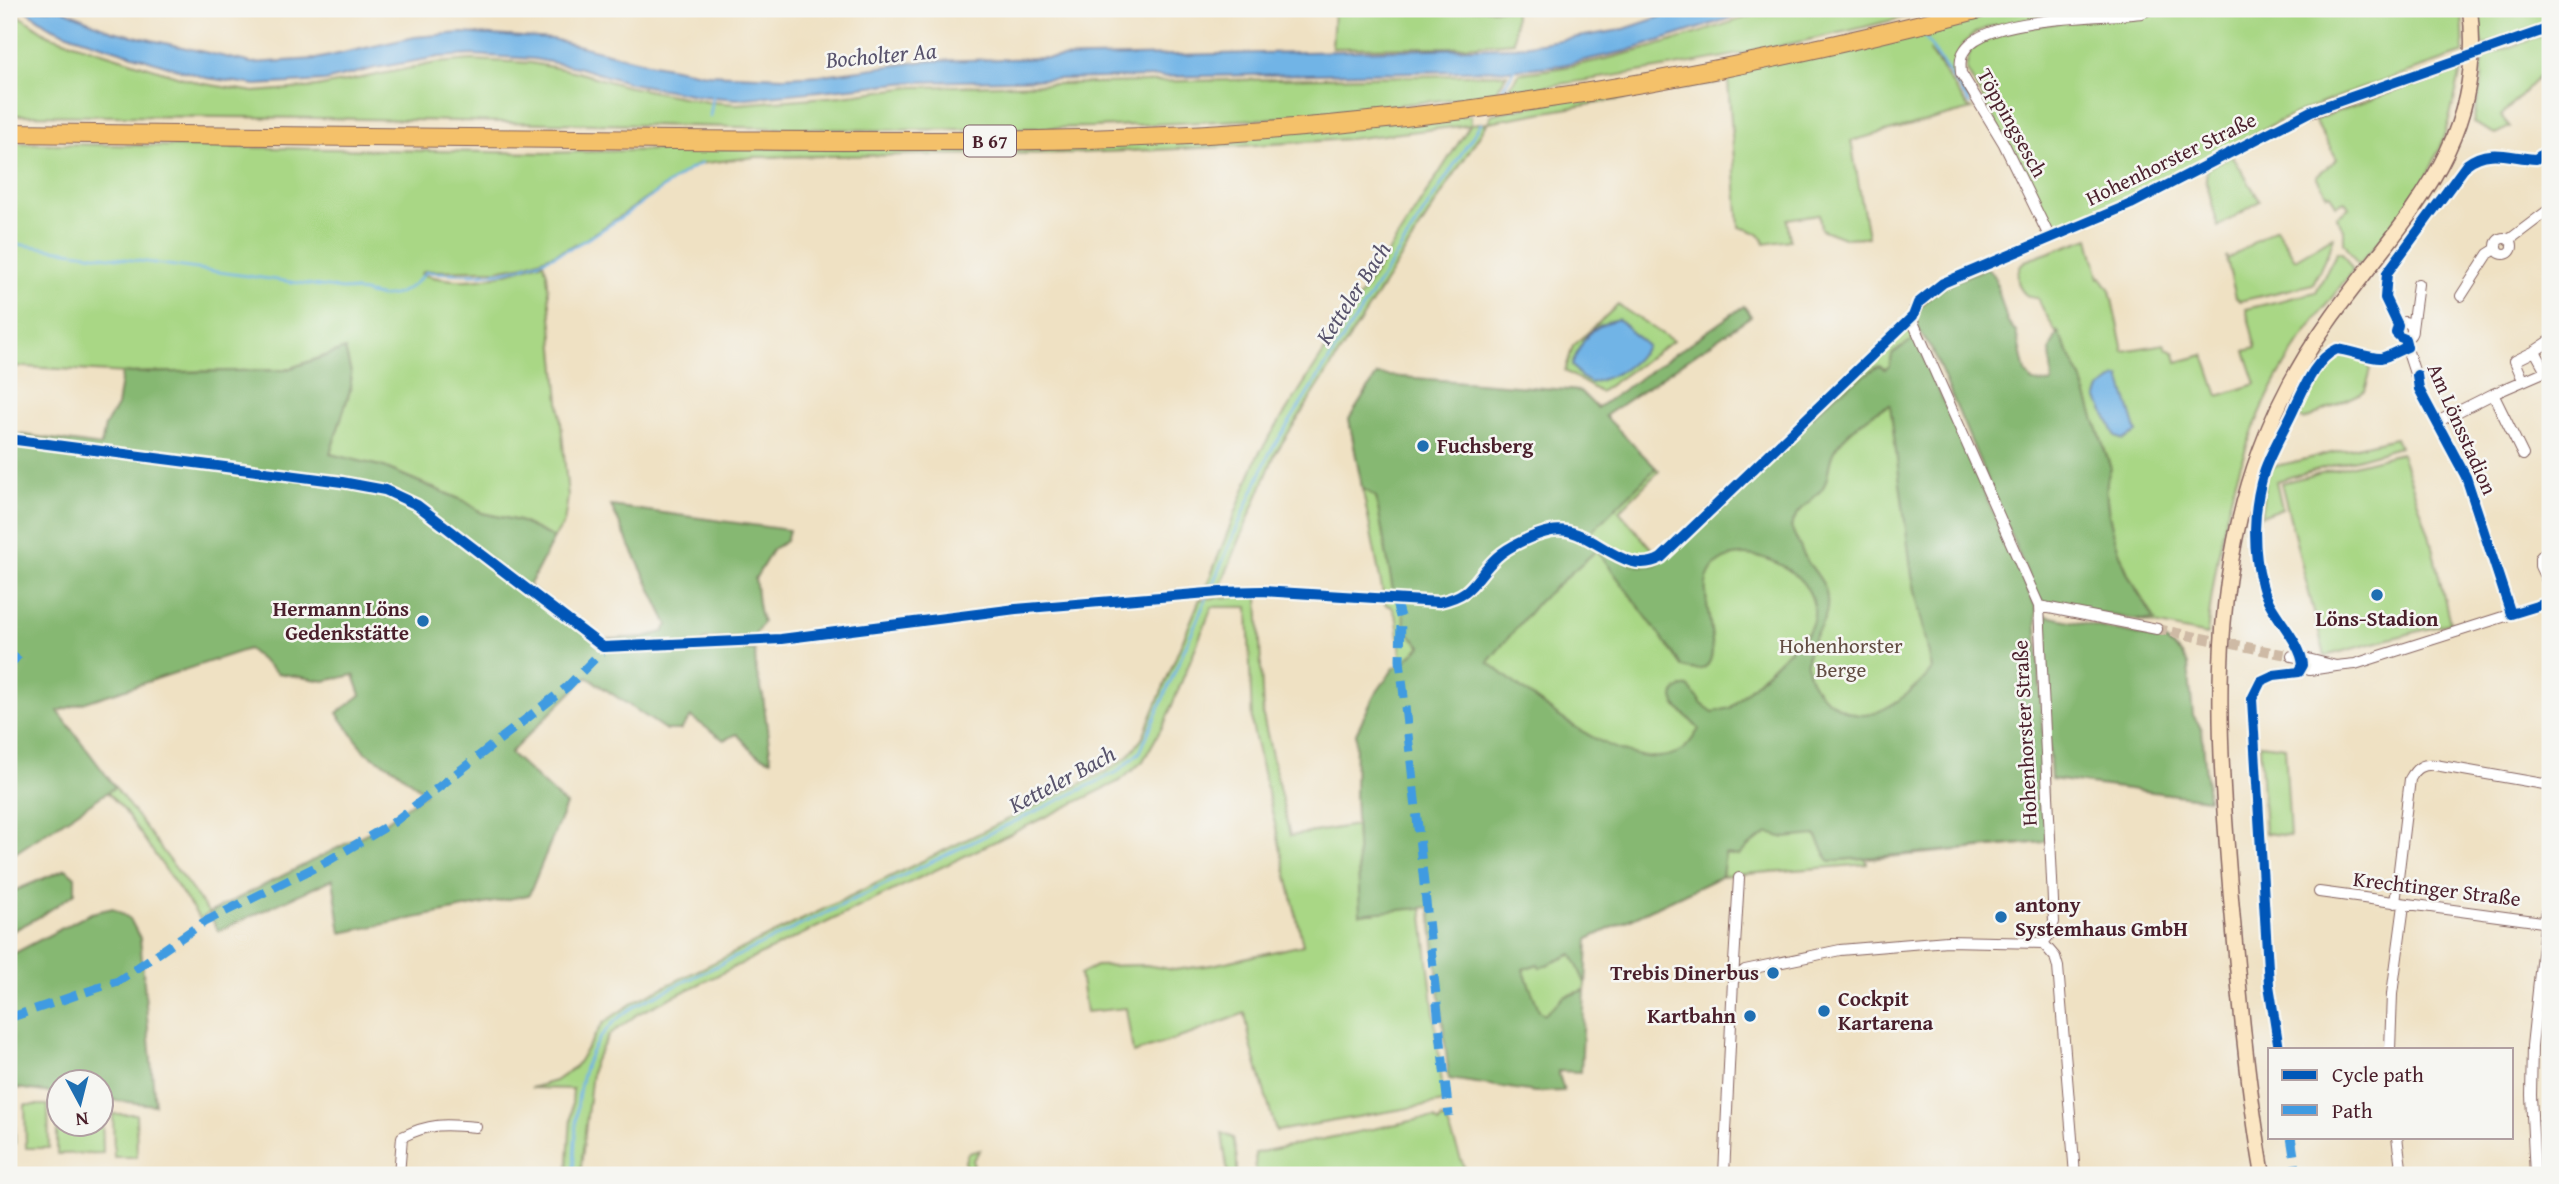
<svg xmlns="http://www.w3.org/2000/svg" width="2559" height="1184" viewBox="0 0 2559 1184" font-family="'Gentium Book Plus',serif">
<rect width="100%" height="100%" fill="#f6f6f2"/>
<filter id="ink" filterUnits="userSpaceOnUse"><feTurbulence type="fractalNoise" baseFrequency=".0143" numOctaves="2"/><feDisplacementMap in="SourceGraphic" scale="14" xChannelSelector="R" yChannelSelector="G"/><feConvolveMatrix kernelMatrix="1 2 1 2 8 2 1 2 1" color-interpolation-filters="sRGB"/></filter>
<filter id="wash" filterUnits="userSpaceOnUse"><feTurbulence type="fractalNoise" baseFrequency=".00686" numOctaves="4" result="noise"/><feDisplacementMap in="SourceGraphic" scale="28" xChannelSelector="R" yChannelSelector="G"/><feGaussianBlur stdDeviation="1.57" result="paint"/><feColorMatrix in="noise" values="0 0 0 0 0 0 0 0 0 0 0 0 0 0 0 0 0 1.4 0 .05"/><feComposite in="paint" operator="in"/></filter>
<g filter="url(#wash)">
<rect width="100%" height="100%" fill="#efe1c3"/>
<path fill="#a9d785" stroke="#7a7b58" stroke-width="2" d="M9,9L48,35L199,83L254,92L317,87L436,63L472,60L531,63L573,71L625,86L708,102L737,104L841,96L912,87L1507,74L1496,92L1472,97L1264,119L1093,127L986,129L876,130L317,118L9,115Z
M1334,9H1515L1514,42L1452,47L1332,48Z
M1771,9H1934C1794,48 1649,72 1505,92L1520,73C1609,64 1688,37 1771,9Z
M2014,9H2143L2040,18L1989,27L1975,33L1962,45L1957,74L1973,102L1929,50L1968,107L1972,109L1851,141L1868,237L1844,238L1821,229L1819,214L1787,219L1790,240L1765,244C1761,232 1750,230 1739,227L1728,81L1488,122L1275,454L1221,585H1207L1258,455L1470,125L1349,139L1226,147L1080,153L755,157L698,164L583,241L555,254L525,265L496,270L424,271L421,274C468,288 499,276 543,262L547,273L568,497L564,523L554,538L519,521L482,513L464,501L384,467L330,454L351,387V373L345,349L285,370L126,373L9,366V143L544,153L725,148L991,147C1021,153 1052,150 1082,145L1471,115V124L1488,122L1492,114Z
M2156,9H2462L2464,53C2402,75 2338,94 2278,122C2202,158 2132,207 2051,232L2013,152L1966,69C1967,63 1968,54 1972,48C1987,28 2078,20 2104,18C2123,17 2142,23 2156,9Z
M2477,9H2550V22L2482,46Z
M2550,33V65L2501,116L2510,127L2495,134L2473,123L2482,80V57Z
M2456,69L2461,70C2452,113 2441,156 2417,193C2400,219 2378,242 2358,265L2344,242V230L2336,216L2349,208L2345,201L2336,205L2330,194L2327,195L2316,176L2337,159L2314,120Z
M2232,155L2260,201L2218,227L2206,180L2207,168Z
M2276,228L2295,259L2334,236C2333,245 2318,272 2313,284L2240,301L2236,298L2226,256L2228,259Z
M2089,238L2099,278L2101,277L2110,290L2123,351L2164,344L2166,348L2175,353L2177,362L2204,355L2218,396L2256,384L2245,351L2256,348L2246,309L2316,292L2337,252L2342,253L2353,270C2329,301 2305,332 2285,365C2236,447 2217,542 2207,635L2131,619L2155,620C2147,604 2135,589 2128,573C2115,545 2105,508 2106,477L2081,378L2037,298C2018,298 2011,273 2025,261Z
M1618,305L1673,341L1600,392L1565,371L1573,346Z
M1904,322L1916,335L2048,837L2043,842L1869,859L1866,853L1830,861L1866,858L1867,864L1722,876L1723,866L1429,905L1397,619L1392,607L1385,604L1349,420L1378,376L1581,393L1659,471L1619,511L1662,561L1712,509L1792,435Z
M2347,354L2362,358L2371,369L2365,391L2304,420L2295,416C2302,398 2313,368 2331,358C2336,355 2341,355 2347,354Z
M2395,438L2399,447L2276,481L2282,508L2261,516L2265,479L2272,467Z
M2401,453L2429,534L2450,623L2325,656L2281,483Z
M1258,595L1263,716L1290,836L1356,825L1361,914L1422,907L1444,1102L1276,1131L1251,1045L1245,1013L1191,1034L1133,1053L1126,1008L1086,1012L1080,974L1096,966L1146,965L1174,970L1212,965L1303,945L1252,725L1248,607H1212L1166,720L1143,761L1120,781L639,1013L609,1035L593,1064L580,1175H567L573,1089L531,1088L555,1081L575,1067L603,1023L637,1000L1107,771L1127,757L1142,739L1200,599Z
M2260,744L2285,747L2290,836L2265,833Z
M115,787L209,913L200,919L123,809L107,792Z
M1573,954L1586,985L1585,990L1564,997L1545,1014L1539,1012L1523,969L1538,964L1541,967Z
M9,1101H14L15,1144H9Z
M25,1105H48L49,1148H26Z
M102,1110L103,1153L57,1154V1111H59L60,1124H102Z
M113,1114H136L137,1157H114Z
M1442,1118L1447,1122L1467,1175H1256L1255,1153L1421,1119H1435L1439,1123Z
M1222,1133L1233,1138L1237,1159V1175H1228Z
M980,1150L973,1160L974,1175H967L965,1161L968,1153Z"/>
<path fill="#86b872" stroke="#686c4e" stroke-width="2" fill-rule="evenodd" d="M1986,268L1994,275L2007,321L2016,332L2025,372L2033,382L2052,383L2050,349L2058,332L2081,378L2111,469C2098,492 2117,550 2128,574C2135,590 2147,605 2155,621L2131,619L2045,603L2037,597L1932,349C1928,344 1922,337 1919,331C1904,297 1964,278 1986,268Z
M1744,306L1751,316L1605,416L1656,468L1588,535L1576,528L1567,532C1598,540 1622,574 1656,564L1835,395L1879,366L1885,369L1890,366L1892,354L1915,338L2036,608L2048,837L2043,842L1829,861L1816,835L1784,838L1769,833L1748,846L1739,856L1725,854L1722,876L1588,939L1586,985L1572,954L1540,968L1538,964L1523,969L1540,1012L1545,1014L1564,997L1585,990L1581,1072L1558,1071L1564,1091L1535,1092L1449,1079L1430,907L1360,914L1355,795L1356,733L1374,696L1394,668L1403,663L1421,646L1405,629L1402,604L1394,596L1376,497L1362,488L1349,419L1377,375L1580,391L1597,408ZM1890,405L1912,576L1932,669C1920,687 1884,715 1862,715C1851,715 1836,707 1828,700C1816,691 1808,679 1807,664C1805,635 1836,624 1825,588C1821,579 1813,569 1807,561C1801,550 1796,538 1791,527C1796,510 1811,502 1822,489C1830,479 1827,465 1833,453C1840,437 1874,410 1890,405ZM1597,550L1683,667C1734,685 1702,607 1706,585C1707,575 1712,567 1719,562C1757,537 1837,585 1808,632L1730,708L1713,712L1702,704L1689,687C1680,686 1674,689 1673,698L1676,706L1699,729C1695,735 1689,746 1682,750C1629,783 1528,693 1488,662L1538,602Z
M345,349L351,373V387L330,454L384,467L464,501L482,513L519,521L554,538L529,586L597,640L645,637L663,632L668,625L611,506L789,530L786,541L773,549L755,579C758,594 756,607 763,622L754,637L705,639L699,648L755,650L756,670L763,696L771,760L754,753L737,734L724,740L691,717L680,730H666L587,677L510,753L566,805L529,895L341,933L333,879L218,931L209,913L377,828L425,793L395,769L365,752L337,713L361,695L354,675L324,681L277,673L248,649L58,711L115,787L9,857V433L101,446L105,426L117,406L122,373L285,370Z
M2042,615L2166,641L2182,655L2188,665L2193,715L2202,729L2208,799L2051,779Z
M66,869L75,877V893L41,916L9,933V893Z
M113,908L130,919L140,938L155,1105L102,1099V1082H60L59,1094L9,1087V956L91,913Z"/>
<path fill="#71b4e6" stroke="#5e6a88" stroke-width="2" d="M24,9H62L112,31L252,63L316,59L415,37L461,33L552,39L648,63L706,74L784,77L823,75L926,61L1516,47L1621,30L1684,9H1759L1627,51L1562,65L1509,70L911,82L737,99L701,96L630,83L577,67L534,59L473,55L439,57L375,68L325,81L256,85L206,78L73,36L49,26Z
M1618,319L1647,346C1631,369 1617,375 1591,383L1581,377L1572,365C1583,337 1589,327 1618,319Z
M2117,377H2120L2137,433L2123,440L2116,437L2097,397L2100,389Z"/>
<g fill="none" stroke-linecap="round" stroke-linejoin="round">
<path stroke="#71b4e6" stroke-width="2.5" d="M1922,33L1970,104
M1503,88L1516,67
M710,117L713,96
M9,243L364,292C389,303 410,291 426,272C450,273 476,276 501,272C573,259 628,212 687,171L702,163
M573,1175C579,1103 569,1046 638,1004L1117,772L1140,752L1269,454L1481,123"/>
</g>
</g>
<g filter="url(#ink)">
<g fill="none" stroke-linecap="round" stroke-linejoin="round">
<path stroke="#cebaa5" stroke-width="10" stroke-dasharray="10 5" stroke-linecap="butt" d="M2157,629L2292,656"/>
<defs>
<path id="street" d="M2482,52L2550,28
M2496 246a8 8 0 1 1 16 0a8 8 0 1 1-16 0Z
M2050,238L2004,144L1961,73C1960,63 1960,55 1967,47C1993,16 2102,18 2142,13L2150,9
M2509,240L2550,209
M2461,296L2488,254L2496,249
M2396 330a8 8 0 1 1 16 0a8 8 0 1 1-16 0Z
M2412,329L2418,284
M2405,339C2408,357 2416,372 2419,389L2466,477L2511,614
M2535,351L2550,341
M2493,394L2523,455
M2437,422L2493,394L2546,371L2535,351L2515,361L2523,380
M9,439L52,444
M2550,547L2540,558V566L2550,587
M2039,606L2157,629
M2292,656L2308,659
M2336,666L2309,670L2303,665L2308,659L2336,666L2355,664L2550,602
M2319,892L2550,923
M2395,903L2410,779C2416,768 2422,764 2435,765L2550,785
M2043,943L2049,935L2054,922L2039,606L1913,322L1914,309L1943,283L2131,204L2294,119L2461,60
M1733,980L1739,878
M2390,1049L2392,994L2404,905
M2397,1137L2402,1175
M399,1175L402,1137C430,1123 445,1124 476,1127
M1724,1175L1733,980L1745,970L1840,950L1947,941L2043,943L2055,957L2058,967L2075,1175
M2535,1175L2531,1095L2532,1046L2550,880"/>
<path id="secondary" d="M2263,1175C2247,1084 2239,990 2231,898C2219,747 2206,597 2260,451C2277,404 2304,355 2333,315C2406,215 2486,144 2470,9"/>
<path id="highway" d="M9,133C231,136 454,138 676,140C859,141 1041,144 1224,133C1478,117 1733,74 1980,9"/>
</defs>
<use href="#street" stroke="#846360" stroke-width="12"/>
<use href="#secondary" stroke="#846360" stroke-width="17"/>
<use href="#highway" stroke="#846360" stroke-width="20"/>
<use href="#street" stroke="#fff" stroke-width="10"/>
<use href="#secondary" stroke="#fbe6c3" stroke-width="14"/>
<use href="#highway" stroke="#f4c16a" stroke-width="18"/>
<path stroke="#409be1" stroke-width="9" stroke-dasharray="18 9" stroke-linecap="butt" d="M1395,600L1401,620L1400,660L1449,1116
M9,653L19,661
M9,1018L118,981L204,922L326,862L394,822L567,687L601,652L603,647
M2291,1137L2297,1175"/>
<defs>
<path id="cycleway" d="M2417,375L2419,389L2466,477L2511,614L2550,602
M9,439L342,482L385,490L417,505L603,647L781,639L1016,609L1220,592L1262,591L1439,602C1476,594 1472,580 1497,557C1509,546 1535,534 1551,531C1591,523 1622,580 1661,558L1913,316L1918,303L1943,283L2131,204L2311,111L2550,28
M2279,1049L2269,985L2252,699L2261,681L2274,675L2299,672L2303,665C2301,640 2269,613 2262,585C2252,549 2253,508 2264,472C2271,451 2285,429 2294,409C2304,388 2315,359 2337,349C2349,350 2371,359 2381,358C2389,356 2399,350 2407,347L2405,339L2400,337L2396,333L2398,325L2385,298L2387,273L2467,164C2489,147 2511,158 2536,159L2550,148"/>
</defs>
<use href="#cycleway" stroke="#f6f6f2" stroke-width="15"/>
<use href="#cycleway" stroke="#0057b8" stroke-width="10"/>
</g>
</g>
<g fill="#1f6fb2" stroke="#f6f6f2" stroke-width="2.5">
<circle cx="1423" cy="446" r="7"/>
<circle cx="2377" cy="595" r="7"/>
<circle cx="423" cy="621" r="7"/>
<circle cx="2001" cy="917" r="7"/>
<circle cx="1773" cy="973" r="7"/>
<circle cx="1824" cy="1011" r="7"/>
<circle cx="1750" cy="1016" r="7"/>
</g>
<g text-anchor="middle" stroke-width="5" stroke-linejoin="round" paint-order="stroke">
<rect fill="#f6f6f2" stroke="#7e6067" stroke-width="2" x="964" y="125.5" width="52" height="31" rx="5"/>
<g font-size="19" font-weight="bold" fill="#4a1f2b">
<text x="990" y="148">B 67</text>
</g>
<g font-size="21" fill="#4a1f2b" stroke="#f6f6f2">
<text transform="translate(2012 123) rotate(61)" y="7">Töppingsesch</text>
<text transform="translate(2171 159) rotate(-26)" y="7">Hohenhorster Straße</text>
<text transform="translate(2462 429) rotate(66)" y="7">Am Lönsstadion</text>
<text transform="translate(2025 733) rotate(-93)" y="7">Hohenhorster Straße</text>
<text transform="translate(2437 889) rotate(7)" y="7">Krechtinger Straße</text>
</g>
<g font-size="21" font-weight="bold" fill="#4a1f2b" stroke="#f6f6f2" text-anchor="start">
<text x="1437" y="453">Fuchsberg</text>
<text x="409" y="616" text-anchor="end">Hermann Löns<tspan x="409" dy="24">Gedenkstätte</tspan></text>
<text x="2377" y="626" text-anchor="middle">Löns-Stadion</text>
<text x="2015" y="912">antony<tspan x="2015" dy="24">Systemhaus GmbH</tspan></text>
<text x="1759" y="980" text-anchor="end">Trebis Dinerbus</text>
<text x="1838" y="1006">Cockpit<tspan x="1838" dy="24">Kartarena</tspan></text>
<text x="1736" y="1023" text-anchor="end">Kartbahn</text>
</g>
<g font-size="21" fill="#624d42" stroke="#f6f6f2">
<text x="1841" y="653">Hohenhorster<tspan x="1841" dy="24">Berge</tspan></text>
</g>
<g font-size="23" font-style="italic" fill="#58536c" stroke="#f6f6f2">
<text transform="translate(881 55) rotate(-5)" y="8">Bocholter Aa</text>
<text transform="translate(1353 293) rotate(-57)" y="8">Ketteler Bach</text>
<text transform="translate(1062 779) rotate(-28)" y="8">Ketteler Bach</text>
</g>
</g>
<rect width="2559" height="1184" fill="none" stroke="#f6f6f2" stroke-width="35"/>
<rect x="2268" y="1048" width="245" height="91" fill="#f6f6f2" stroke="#b1a0a2" stroke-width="2"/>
<rect x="2282" y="1070" width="35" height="10" fill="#0057b8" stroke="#b1a0a2" stroke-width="2"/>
<text x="2332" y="1082" font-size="21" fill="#4a1f2b">Cycle path</text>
<rect x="2282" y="1105" width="35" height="10" fill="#409be1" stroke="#b1a0a2" stroke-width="2"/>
<text x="2332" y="1118" font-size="21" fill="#4a1f2b">Path</text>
<g transform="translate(80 1103) rotate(173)"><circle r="33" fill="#f6f6f2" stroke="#b1a0a2" stroke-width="2"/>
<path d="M0-5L12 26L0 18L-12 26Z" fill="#1f6fb2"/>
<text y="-10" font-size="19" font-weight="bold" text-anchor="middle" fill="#4a1f2b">N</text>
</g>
</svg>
